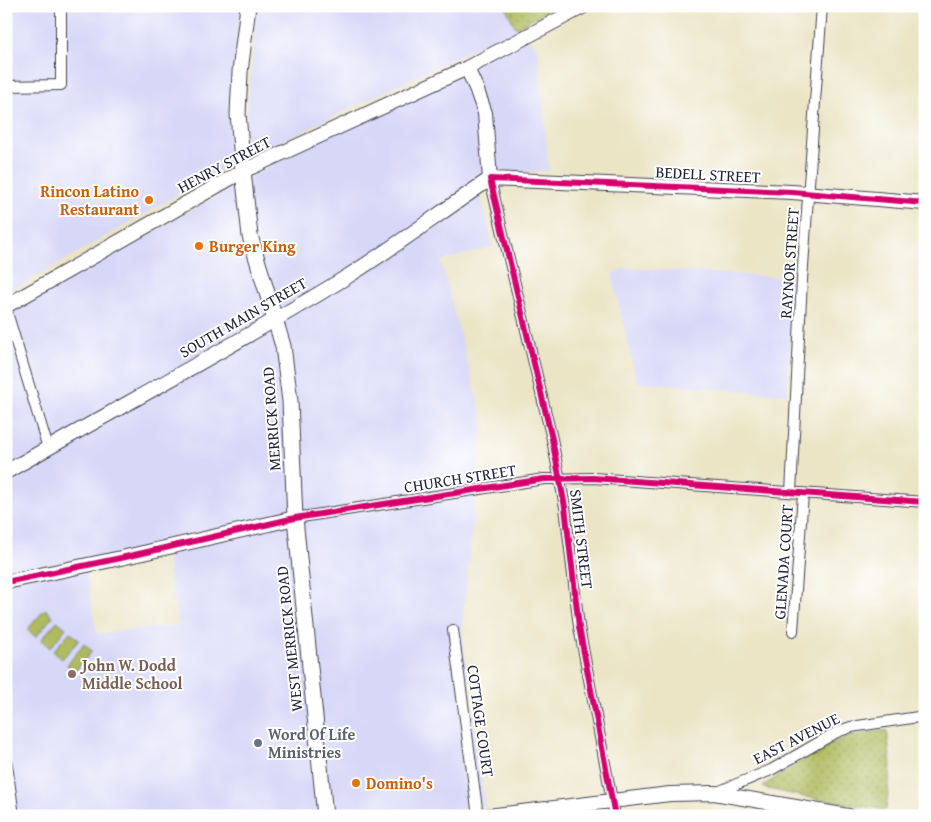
<svg xmlns="http://www.w3.org/2000/svg" width="931" height="822" viewBox="0 0 931 822" font-family="'Gentium Book Plus',serif">
<defs>
<pattern id="grass-dots" width="8" height="8" patternUnits="userSpaceOnUse" patternTransform="scale(1.25)"><rect width="8" height="8" fill="#aeba5c"/><path d="M2 2h.1M6 6h.1" fill="none" stroke="#8d974d" stroke-width="1.8" stroke-linecap="round"/></pattern>
</defs>
<rect width="100%" height="100%" fill="#fff"/>
<filter id="ink" filterUnits="userSpaceOnUse"><feTurbulence type="fractalNoise" baseFrequency=".02" numOctaves="2"/><feDisplacementMap in="SourceGraphic" scale="10" xChannelSelector="R" yChannelSelector="G"/><feConvolveMatrix kernelMatrix="1 2 1 2 8 2 1 2 1" color-interpolation-filters="sRGB"/></filter>
<filter id="wash" filterUnits="userSpaceOnUse"><feTurbulence type="fractalNoise" baseFrequency=".0096" numOctaves="4" result="noise"/><feDisplacementMap in="SourceGraphic" scale="20" xChannelSelector="R" yChannelSelector="G"/><feGaussianBlur stdDeviation="1.12" result="paint"/><feColorMatrix in="noise" values="0 0 0 0 0 0 0 0 0 0 0 0 0 0 0 0 0 1.4 0 .05"/><feComposite in="paint" operator="in"/></filter>
<g filter="url(#wash)">
<rect width="100%" height="100%" fill="#ebe4c5"/>
<path fill="#d7d7f8" fill-rule="evenodd" d="M6,6H243L227,166L6,294Z
M257,6H505L516,28L538,48L549,171L475,173L493,247L441,261L483,421L462,628L485,806L459,810L460,816H6V315L505,33L260,152L247,147L246,127ZM164,545L179,625L97,634L86,570Z
M626,268L794,278L787,394L637,382L612,274Z"/>
<path fill="url(#grass-dots)" stroke="#686e4c" d="M505,6H555L516,28Z
M887,730L891,767L886,810L800,796L764,788V785C791,769 822,743 852,736C863,733 875,732 887,730Z"/>
<path fill="#aeba5c" stroke="#686e4c" d="M45,609L53,616L36,637L27,630Z
M57,621L66,628L50,648L41,640Z
M70,632L79,640L62,659L53,651Z
M84,644L92,651L75,672L67,665Z"/>
</g>
<g filter="url(#ink)">
<g fill="none" stroke-linecap="round" stroke-linejoin="round">
<defs>
<path id="street" d="M6,86L61,85V6
M490,179L552,439L565,507L579,627L615,816
M6,309L48,448
M791,492L802,280L822,6
M295,518L544,479L593,478L925,502
M453,630L478,816
M793,631L803,494
M6,758L14,816
M715,793L771,770L837,732L851,727L925,716"/>
<path id="secondary" d="M467,68L476,88L485,113L490,179
M490,179L792,192L925,203
M6,306L243,171L467,68L584,6
M6,472C119,407 234,346 345,278C395,247 441,212 490,179
M6,582L121,558L295,518
M488,816L670,794L714,793L848,816"/>
<path id="primary" d="M248,6L240,72L238,114L243,171L250,236L283,346L290,401L295,518L325,816"/>
</defs>
<use href="#street" stroke="#403f50" stroke-width="12"/>
<use href="#secondary" stroke="#403f50" stroke-width="16"/>
<use href="#primary" stroke="#403f50" stroke-width="17"/>
<use href="#street" stroke="#fff" stroke-width="10"/>
<use href="#secondary" stroke="#fff" stroke-width="14"/>
<use href="#primary" stroke="#fff" stroke-width="15"/>
<defs>
<path id="cycleway" d="M6,582L121,558L295,518L544,479L593,478L925,502
M615,816L579,627L565,507L552,439L490,179L792,192L925,203"/>
</defs>
<use href="#cycleway" stroke="#fff" stroke-width="9"/>
<use href="#cycleway" stroke="#d6006c" stroke-width="6"/>
</g>
</g>
<g fill="#e8710a" stroke="#fff" stroke-width="2">
<circle cx="149" cy="200" r="5"/>
<circle cx="199" cy="246" r="5"/>
<circle cx="356" cy="783" r="5"/>
</g>
<circle fill="#8d6e63" stroke="#fff" stroke-width="2" cx="72" cy="674" r="5"/>
<circle fill="#6b7280" stroke="#fff" stroke-width="2" cx="258" cy="743" r="5"/>
<g text-anchor="middle" stroke-width="4" stroke-linejoin="round" paint-order="stroke">
<g font-size="16" fill="#22223b" stroke="#fff">
<text transform="translate(224 164) rotate(-28)" y="6">HENRY STREET</text>
<text transform="translate(708 174) rotate(3)" y="6">BEDELL STREET</text>
<text transform="translate(789 263) rotate(-86)" y="6">RAYNOR STREET</text>
<text transform="translate(243 317) rotate(-30)" y="6">SOUTH MAIN STREET</text>
<text transform="translate(271 419) rotate(-94)" y="6">MERRICK ROAD</text>
<text transform="translate(460 478) rotate(-9)" y="6">CHURCH STREET</text>
<text transform="translate(582 539) rotate(83)" y="6">SMITH STREET</text>
<text transform="translate(783 562) rotate(-86)" y="6">GLENADA COURT</text>
<text transform="translate(289 639) rotate(-96)" y="6">WEST MERRICK ROAD</text>
<text transform="translate(481 721) rotate(82)" y="6">COTTAGE COURT</text>
<text transform="translate(796 738) rotate(-27)" y="6">EAST AVENUE</text>
</g>
<g font-size="16" font-weight="bold" fill="#c56008" stroke="#fff" text-anchor="start">
<text x="139" y="197" text-anchor="end">Rincon Latino<tspan x="139" dy="18">Restaurant</tspan></text>
<text x="209" y="252">Burger King</text>
<text x="366" y="789">Domino's</text>
</g>
<g font-size="16" font-weight="bold" fill="#785e54" stroke="#fff" text-anchor="start">
<text x="82" y="671">John W. Dodd<tspan x="82" dy="18">Middle School</tspan></text>
</g>
<g font-size="16" font-weight="bold" fill="#5b616d" stroke="#fff" text-anchor="start">
<text x="268" y="740">Word Of Life<tspan x="268" dy="18">Ministries</tspan></text>
</g>
</g>
<rect width="931" height="822" fill="none" stroke="#fff" stroke-width="25"/>
</svg>
